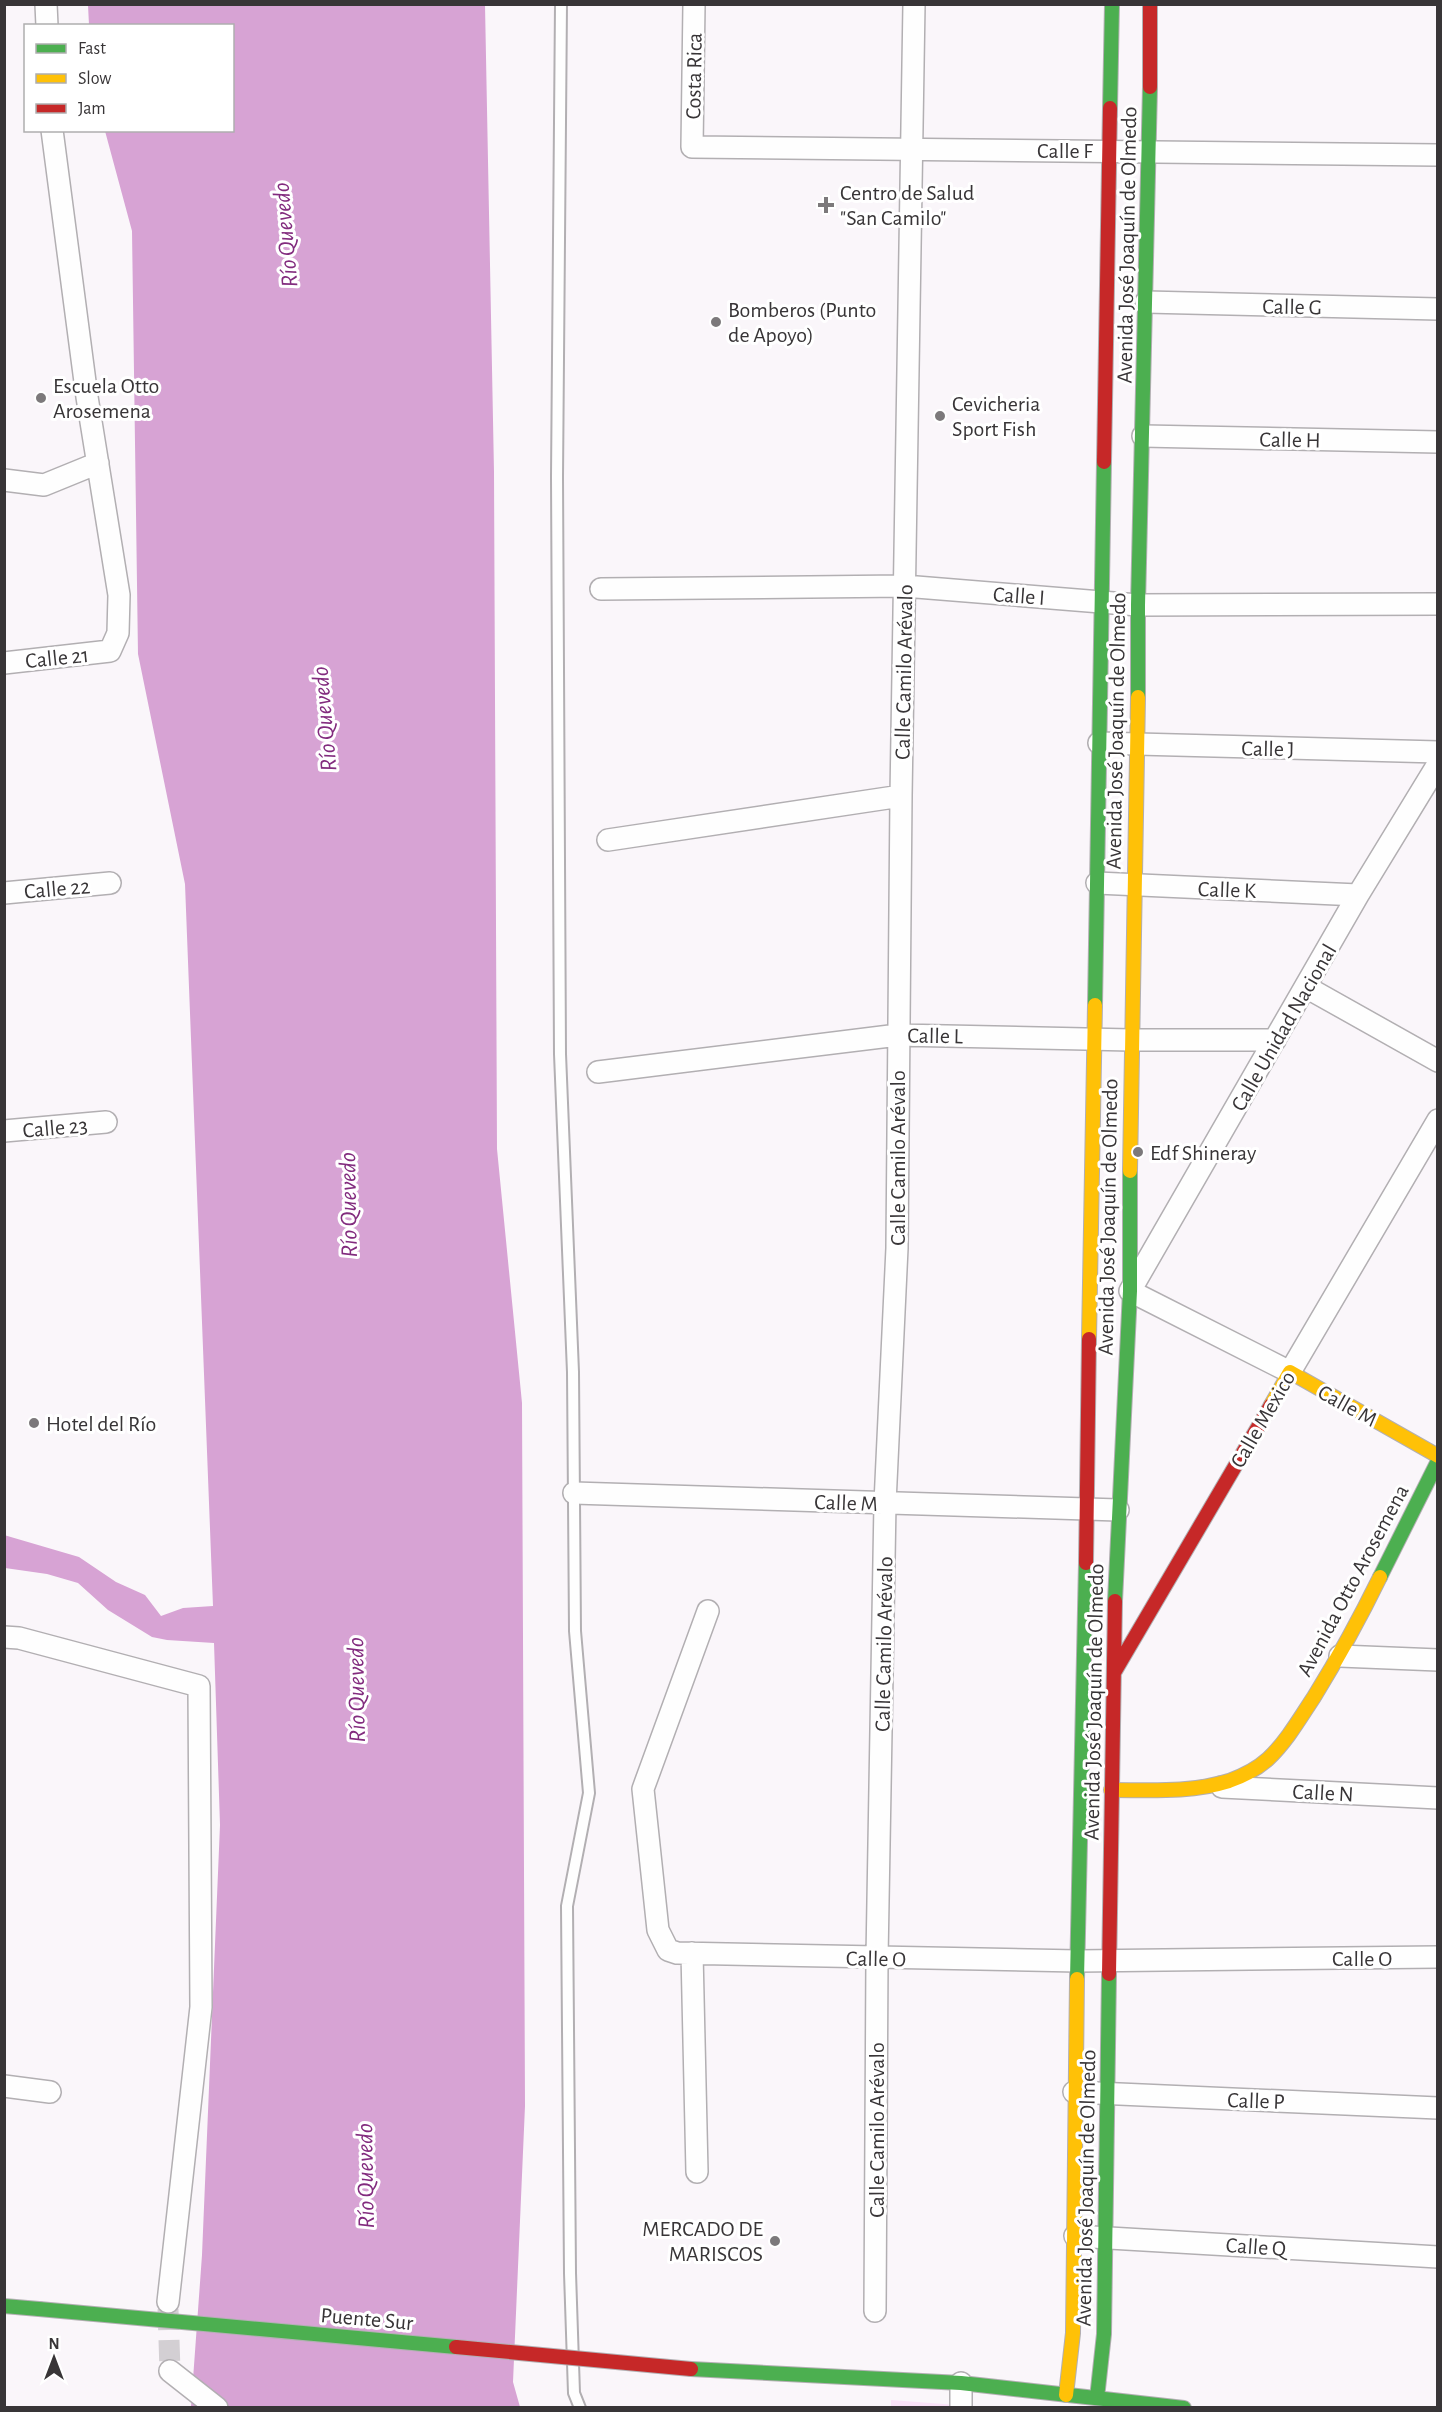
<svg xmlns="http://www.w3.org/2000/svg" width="1442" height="2412" viewBox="0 0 1442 2412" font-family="'Alegreya Sans',sans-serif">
<rect width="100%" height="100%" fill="#faf6fa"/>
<path fill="#fae2f8" d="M891,2400L983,2407L891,2408Z"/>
<path fill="#d7a3d4" d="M88,5H485L494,472L497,1149L522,1403L525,2106L513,2382L520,2407H191L202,2255L220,1825L214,1643L167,1640L152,1637L108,1610L78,1583L47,1574L5,1568L4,1535L79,1557L116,1582L145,1595L161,1616L183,1608L213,1606L185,884L138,654L132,231L105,131L232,130V26L89,25Z"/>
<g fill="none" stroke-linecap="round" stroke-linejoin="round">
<path stroke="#d3cfd3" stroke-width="21" stroke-dasharray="21 10" stroke-linecap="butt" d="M168,2309L170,2371"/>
<defs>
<path id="lane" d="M561,4L557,477L560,1054L573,1372L575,1631L589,1793L567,1906L570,2273L574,2393L580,2408"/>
<path id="street" d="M46,4L47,26
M694,4L692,147L1438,155
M1146,302L1438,309
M1143,436L1438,442
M4,480L44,485L98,463
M601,589L904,586L1138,605L1438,604
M4,663L110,651L118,633L119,595L87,397L52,130
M1099,743L1438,752
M1438,764L1358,895L1130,1291L1290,1372L1438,1120
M608,840L901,796
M1097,883L1358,895
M4,893L110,883
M1306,987L1438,1061
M598,1072L898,1035L1131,1040H1275
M4,1131L106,1122
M574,1493L1118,1510
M708,1611L643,1789L658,1930L668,1950L677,1953L1078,1961L1438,1957
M4,1637L19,1638L199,1686L201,2007L168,2302
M1340,1656L1438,1660
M1222,1787L1438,1798
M692,1953L697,2172
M4,2086L50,2092
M1074,2092L1438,2108
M1075,2236L1438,2257
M875,2311L877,1958L885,1503L897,1248L901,796L914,4
M170,2371L217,2408
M961,2383V2408"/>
<path id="fast" d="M1110,108L1112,4
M1138,697V605L1150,87
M1095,1005L1104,462
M1380,1577L1438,1461
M1115,1601L1130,1291V1171
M1077,1979L1086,1563
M4,2306L39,2309
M691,2369L961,2383L1184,2408
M1097,2398L1104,2334L1109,1974"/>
<path id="slow" d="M1130,1171L1138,697
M1089,1339L1095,1005
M1271,1405L1290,1372L1438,1456
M1111,1790C1150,1790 1191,1793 1229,1781C1243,1776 1257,1769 1268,1759C1287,1741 1300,1718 1314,1697C1338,1658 1360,1618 1380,1577
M1066,2395L1073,2333L1077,1979"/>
<path id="jam" d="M1150,4V87
M1104,462L1110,108
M1086,1563L1089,1339
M1115,1671L1271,1405
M1109,1974L1115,1601"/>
</defs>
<use href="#lane" stroke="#b2afb2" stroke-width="14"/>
<use href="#street" stroke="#b2afb2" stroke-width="24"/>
<use href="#fast" stroke="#b2afb2" stroke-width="16"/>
<use href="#slow" stroke="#b2afb2" stroke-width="16"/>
<use href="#jam" stroke="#b2afb2" stroke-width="16"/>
<use href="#lane" stroke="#fefefe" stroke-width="10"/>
<use href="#street" stroke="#fefefe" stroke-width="21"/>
<use href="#fast" stroke="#4caf50" stroke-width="14"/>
<use href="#slow" stroke="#ffc107" stroke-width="14"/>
<use href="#jam" stroke="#c62828" stroke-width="14"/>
<defs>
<path id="fast-bridge" d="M39,2309L456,2347"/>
<path id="jam-bridge" d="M456,2347L691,2369"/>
</defs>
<use href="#fast-bridge" stroke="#b2afb2" stroke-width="16" stroke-linecap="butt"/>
<use href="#jam-bridge" stroke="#b2afb2" stroke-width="16" stroke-linecap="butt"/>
<use href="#fast-bridge" stroke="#4caf50" stroke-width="14"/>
<use href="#jam-bridge" stroke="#c62828" stroke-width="14"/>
</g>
<g fill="#7c797b" stroke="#fff" stroke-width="2">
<path d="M823 196h6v6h6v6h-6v6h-6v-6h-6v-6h6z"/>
<circle cx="716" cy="322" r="6"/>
<circle cx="41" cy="398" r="6"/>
<circle cx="940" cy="416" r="6"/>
<circle cx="1138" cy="1152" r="6"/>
<circle cx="34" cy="1423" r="6"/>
<circle cx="775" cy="2241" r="6"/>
</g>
<g text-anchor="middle" stroke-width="6" stroke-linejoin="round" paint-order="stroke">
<g font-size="22" fill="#383537" stroke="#fff">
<text transform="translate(693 76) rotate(-89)" y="8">Costa Rica</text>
<text x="1065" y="158">Calle F</text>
<text transform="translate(1126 245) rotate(-89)" y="8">Avenida José Joaquín de Olmedo</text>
<text transform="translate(1292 306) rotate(1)" y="8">Calle G</text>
<text transform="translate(1290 439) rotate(1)" y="8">Calle H</text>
<text transform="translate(1019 595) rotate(4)" y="8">Calle I</text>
<text transform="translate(57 657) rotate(-6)" y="8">Calle 21</text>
<text transform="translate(903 672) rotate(-89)" y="8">Calle Camilo Arévalo</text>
<text transform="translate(1115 731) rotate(-89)" y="8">Avenida José Joaquín de Olmedo</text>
<text transform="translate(1268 748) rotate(1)" y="8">Calle J</text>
<text transform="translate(57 888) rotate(-5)" y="8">Calle 22</text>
<text transform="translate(1227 889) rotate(2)" y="8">Calle K</text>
<text transform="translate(1283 1027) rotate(-60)" y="8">Calle Unidad Nacional</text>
<text transform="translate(935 1035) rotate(1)" y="8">Calle L</text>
<text transform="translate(55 1127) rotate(-5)" y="8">Calle 23</text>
<text transform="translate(897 1158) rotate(-90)" y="8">Calle Camilo Arévalo</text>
<text transform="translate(1107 1217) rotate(-89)" y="8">Avenida José Joaquín de Olmedo</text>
<text transform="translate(1348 1405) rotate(29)" y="8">Calle M</text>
<text transform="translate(1262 1419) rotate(-60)" y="8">Calle Mexico</text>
<text transform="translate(846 1502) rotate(2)" y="8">Calle M</text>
<text transform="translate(1352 1580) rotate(-62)" y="8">Avenida Otto Arosemena</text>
<text transform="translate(883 1644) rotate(-89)" y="8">Calle Camilo Arévalo</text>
<text transform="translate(1093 1702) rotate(-89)" y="8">Avenida José Joaquín de Olmedo</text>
<text transform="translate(1323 1792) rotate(3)" y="8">Calle N</text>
<text transform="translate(876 1958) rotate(1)" y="8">Calle O</text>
<text x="1362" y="1966">Calle O</text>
<text transform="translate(1256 2100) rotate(2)" y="8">Calle P</text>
<text transform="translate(876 2130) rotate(-90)" y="8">Calle Camilo Arévalo</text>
<text transform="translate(1085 2188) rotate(-89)" y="8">Avenida José Joaquín de Olmedo</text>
<text transform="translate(1256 2246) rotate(4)" y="8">Calle Q</text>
<text transform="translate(367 2318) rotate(5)" y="8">Puente Sur</text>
</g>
<g font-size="22" fill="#383537" stroke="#fff" text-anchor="start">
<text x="840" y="200">Centro de Salud<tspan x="840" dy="25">"San Camilo"</tspan></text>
<text x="728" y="317">Bomberos (Punto<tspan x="728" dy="25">de Apoyo)</tspan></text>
<text x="53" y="393">Escuela Otto<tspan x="53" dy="25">Arosemena</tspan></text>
<text x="952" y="411">Cevicheria<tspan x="952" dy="25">Sport Fish</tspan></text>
<text x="1150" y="1160">Edf Shineray</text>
<text x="46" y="1431">Hotel del Río</text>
<text x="763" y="2236" text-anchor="end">MERCADO DE<tspan x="763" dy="25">MARISCOS</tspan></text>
</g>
<g font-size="24" font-style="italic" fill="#822b7e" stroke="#fff">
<text transform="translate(285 235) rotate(-95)" y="8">Río Quevedo</text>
<text transform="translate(324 719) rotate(-95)" y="8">Río Quevedo</text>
<text transform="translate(348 1205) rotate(-91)" y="8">Río Quevedo</text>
<text transform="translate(356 1690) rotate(-91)" y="8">Río Quevedo</text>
<text transform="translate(365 2176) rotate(-91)" y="8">Río Quevedo</text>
</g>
</g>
<rect width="1442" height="2412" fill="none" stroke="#383537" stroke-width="12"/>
<rect x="24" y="24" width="210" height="108" fill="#ffffff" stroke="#afaeaf" stroke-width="1.5"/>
<rect x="36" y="44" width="30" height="9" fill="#4caf50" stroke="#afaeaf" stroke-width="1.5"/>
<text x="78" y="54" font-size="18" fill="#383537">Fast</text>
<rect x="36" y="74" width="30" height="9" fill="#ffc107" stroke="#afaeaf" stroke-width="1.5"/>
<text x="78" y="84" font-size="18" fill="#383537">Slow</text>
<rect x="36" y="104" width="30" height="9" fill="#c62828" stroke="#afaeaf" stroke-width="1.5"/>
<text x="78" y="114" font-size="18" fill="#383537">Jam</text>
<g transform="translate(54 2358)" stroke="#ffffff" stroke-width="4.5" paint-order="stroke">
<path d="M0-4.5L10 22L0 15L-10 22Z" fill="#383537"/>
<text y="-9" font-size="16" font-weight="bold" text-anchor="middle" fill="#383537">N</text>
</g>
</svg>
